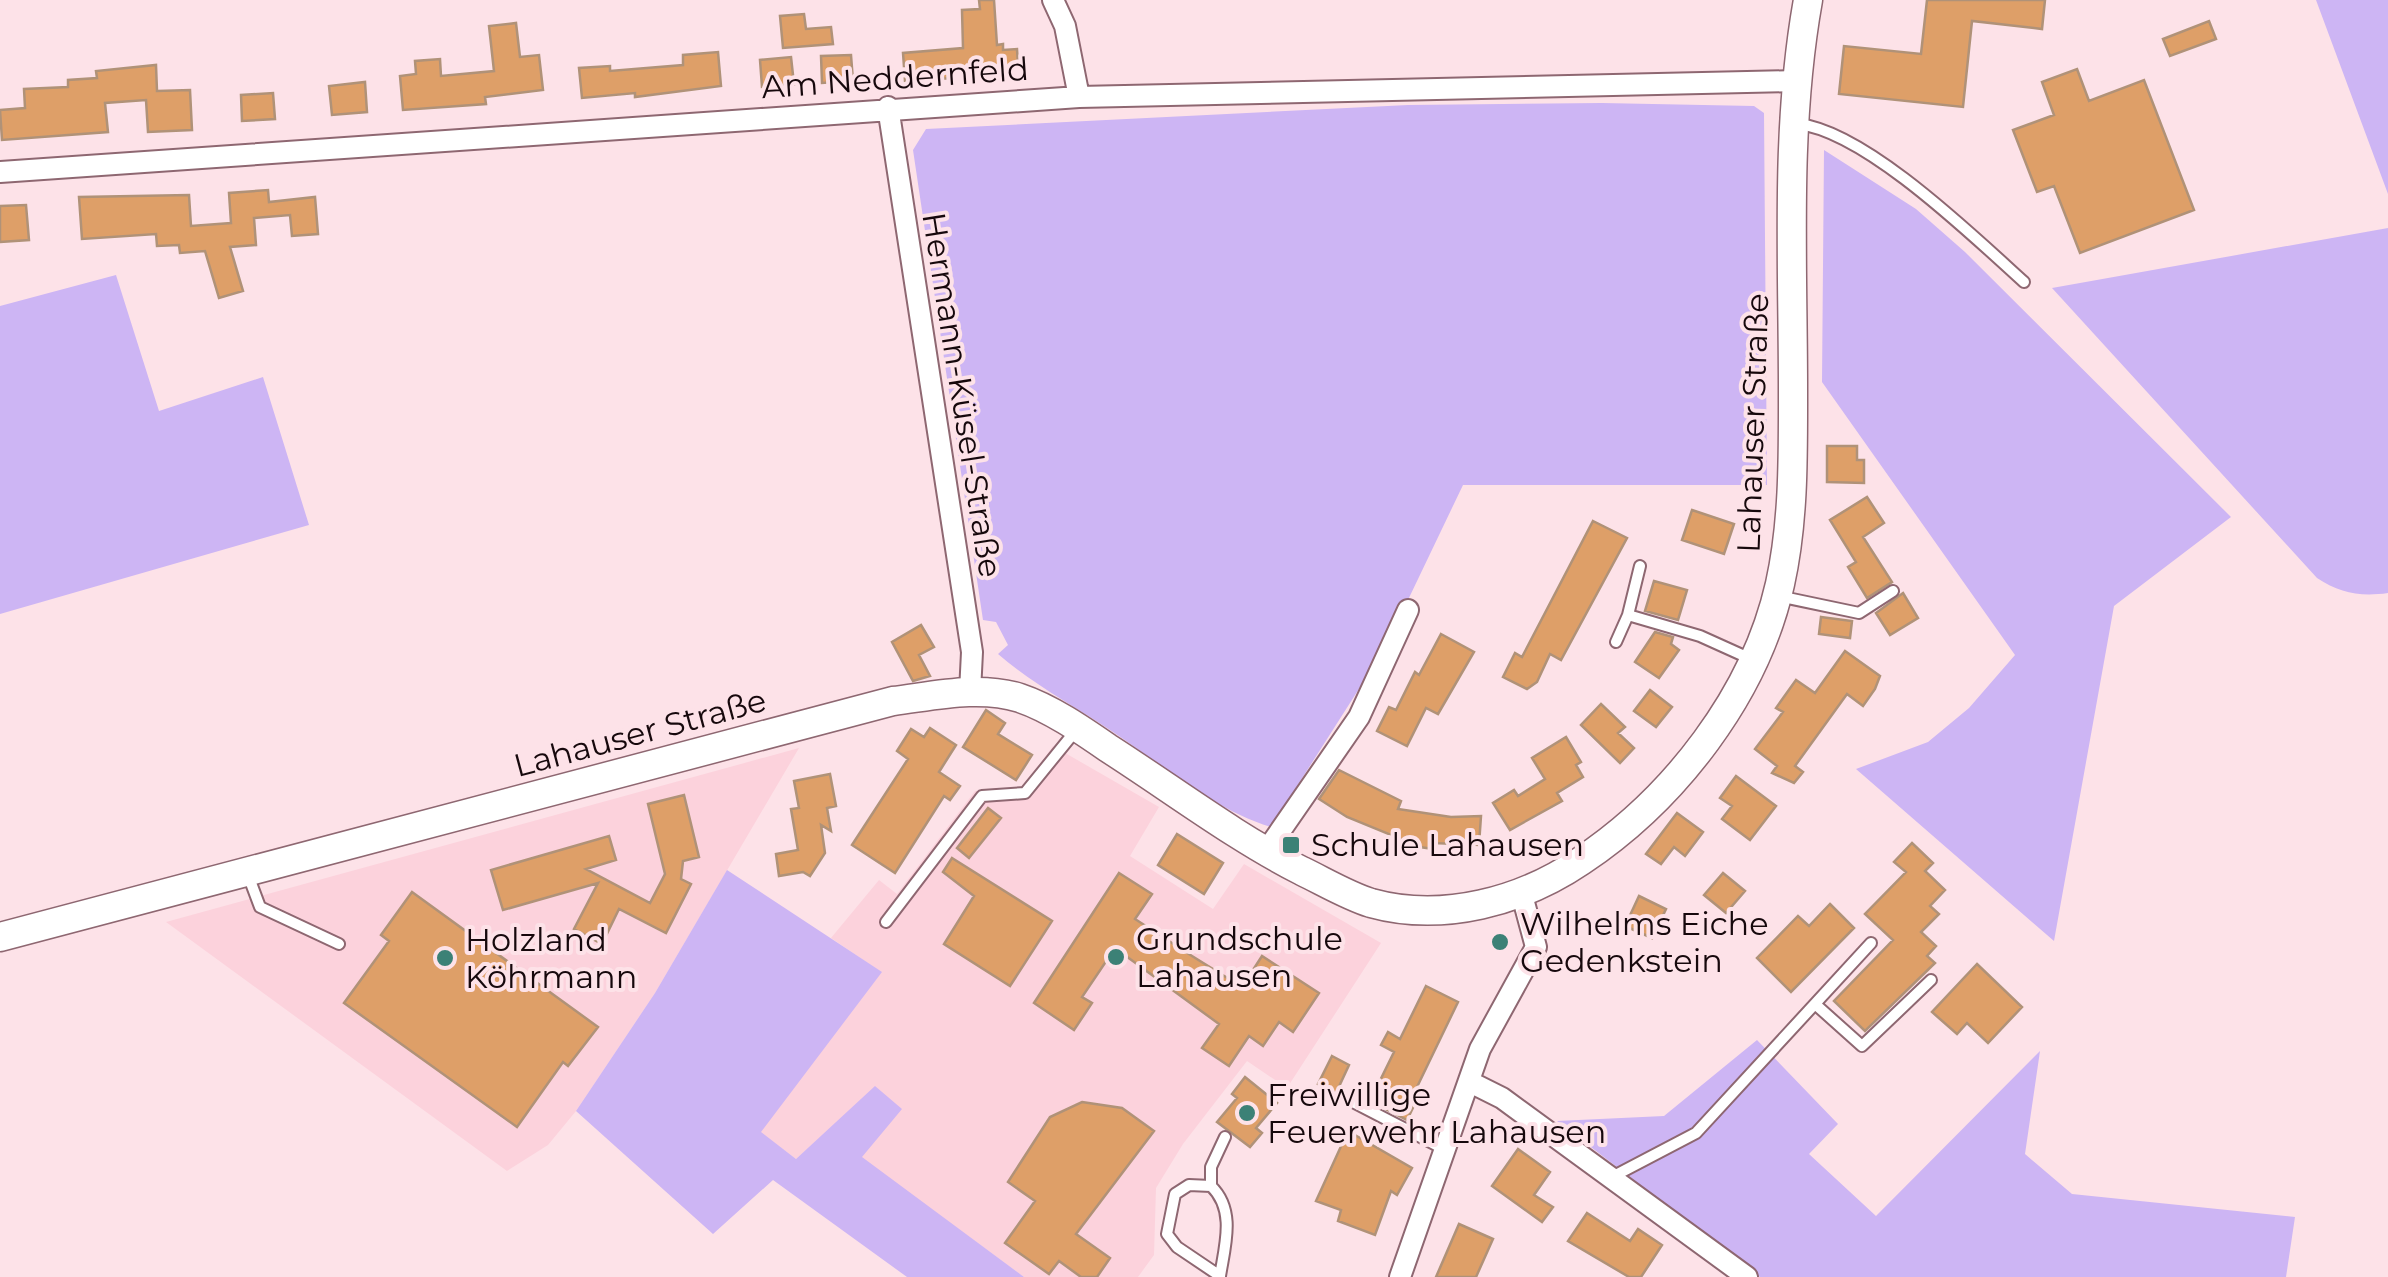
<svg xmlns="http://www.w3.org/2000/svg" width="2388" height="1277" viewBox="0 0 2388 1277" font-family="Montserrat,sans-serif">
<rect width="100%" height="100%" fill="#fde2e8"/>
<path fill="#fcd2dc" d="M1053,746L1159,807L1130,856L1213,909L1244,864L1381,943L1287,1088L1247,1061L1183,1144L1156,1188L1154,1255L1138,1277H1024L826,1132L796,1159L760,1132L881,972L831,938L879,880L897,894L975,791L1023,788Z
M799,748L655,993L576,1111L548,1145L507,1171L166,922Z"/>
<path fill="#cdb5f4" d="M2316,0H2388V194Z
M1602,103L1754,106L1764,113L1767,485H1463L1385,648L1271,827C1212,809 1163,765 1113,732C1073,705 1034,685 998,654L1008,645L996,622L983,620L913,150L926,129L1408,105Z
M1824,150L1916,209L1965,252L2231,517L2114,606L2054,941L1856,769L1928,742L1969,708L2015,655L1822,382Z
M2388,228V593C2360,597 2340,593 2317,578L2052,288Z
M116,275L159,411L263,377L309,525L0,614V306Z
M727,870L882,972L761,1132L796,1159L875,1086L902,1109L862,1157L1024,1277H907L773,1180L713,1234L576,1111L655,993Z
M1757,1040L1838,1124L1809,1154L1876,1216L2040,1051L2025,1154L2072,1194L2295,1217L2286,1277H1760L1557,1121L1664,1116Z"/>
<path fill="#de9f68" stroke="#b09278" stroke-width="2.5" d="M979,0H994L997,45L1003,44V50L1017,49L1018,66L953,71V78L905,81L903,53L963,48L962,10L980,9Z
M1927,0H2045L2042,29L1972,21L1963,107L1839,94L1844,46L1921,54Z
M804,14L806,29L831,27L833,44L783,48L780,16Z
M2209,21L2216,39L2170,56L2163,39Z
M516,23L520,57L539,55L543,90L485,97L486,104L403,110L400,76L416,74L415,61L440,59L441,76L494,71L489,26Z
M718,52L721,86L635,97V93L582,98L579,68L610,66V71L683,65V55Z
M851,55L853,81L822,83L821,56Z
M791,57L794,84L762,87L760,60Z
M156,65L157,91L190,90L192,130L148,132L146,100L105,103L108,132L2,140L0,110L25,108L24,89L68,87V80L97,78L96,71Z
M2077,69L2089,101L2144,80L2194,210L2080,253L2054,186L2037,192L2013,130L2054,115L2042,82Z
M365,82L367,112L332,115L329,86Z
M273,93L275,119L242,121L241,95Z
M268,190L269,202L315,197L318,234L292,236L290,215L254,218L256,245L230,247L243,291L219,298L205,251L180,253L179,245L157,246L156,234L82,239L79,197L189,195L191,226L231,223L229,193Z
M26,205L29,240L0,242V206Z
M1827,446H1857V460H1864V483L1827,482Z
M1867,497L1884,523L1863,537L1892,582L1867,598L1848,567L1856,562L1830,520Z
M1692,510L1734,524L1724,554L1682,540Z
M1593,521L1627,538L1561,660L1550,654L1537,682L1527,689L1503,677L1515,653L1522,657Z
M1654,581L1687,590L1678,620L1645,611Z
M1903,593L1918,618L1890,635L1876,613Z
M1821,617L1852,621L1850,638L1819,634Z
M921,625L934,647L919,655L930,676L913,681L892,642Z
M1655,632L1673,637L1671,644L1679,650L1659,678L1635,662Z
M1441,634L1474,652L1438,714L1426,708L1407,746L1377,731L1389,707L1396,710L1415,672L1419,675Z
M1845,651L1880,676L1875,689L1863,706L1847,694L1795,766L1803,772L1794,783L1772,773L1777,766L1755,749L1783,712L1776,708L1796,680L1815,693Z
M1650,690L1672,707L1656,727L1634,711Z
M1601,704L1625,727L1618,733L1634,748L1620,763L1581,725Z
M986,710L1005,723L998,734L1032,755L1016,780L963,747Z
M930,728L956,745L939,772L960,786L950,800L944,796L895,873L852,845L908,759L897,751L911,729L924,737Z
M1566,737L1581,762L1576,765L1583,777L1557,793L1562,801L1510,830L1493,803L1514,790L1518,796L1545,779L1532,758Z
M1339,770L1401,801L1398,809L1451,817L1481,816L1479,845L1433,843V849L1406,845V841L1347,817L1319,799Z
M830,774L836,806L827,808L831,831L821,825L825,853L810,876L803,872L779,876L776,854L798,850L791,809L799,808L794,781Z
M1736,776L1776,806L1750,840L1722,819L1732,806L1720,798Z
M684,795L699,857L683,861L681,879L691,884L666,933L619,909L602,944L574,929L598,883L503,910L491,870L609,836L616,860L586,869L650,903L665,874L648,804Z
M988,808L1001,818L969,858L957,848Z
M1677,813L1703,832L1685,856L1674,847L1661,864L1646,854Z
M1177,834L1223,863L1204,894L1158,865Z
M1912,843L1933,863L1925,871L1945,890L1930,906L1939,914L1921,932L1936,946L1927,956L1935,963L1865,1031L1834,1001L1893,940L1865,914L1906,872L1894,862Z
M952,858L1052,921L1010,986L944,944L974,896L943,872Z
M1119,873L1152,894L1135,919L1192,956L1242,987L1262,956L1319,993L1293,1032L1279,1022L1263,1046L1249,1036L1229,1066L1202,1048L1219,1024L1115,948L1082,997L1092,1003L1074,1030L1034,1003Z
M1723,873L1745,891L1726,913L1704,895Z
M412,892L598,1027L568,1066L563,1062L517,1127L344,1003L389,941L381,935Z
M1639,896L1666,909L1652,938L1625,926Z
M1830,904L1854,928L1791,992L1757,958L1798,916L1809,926Z
M1977,964L2022,1007L1988,1043L1967,1023L1957,1034L1932,1012Z
M1426,986L1458,1002L1417,1087L1422,1089L1407,1120L1370,1101L1394,1052L1381,1045L1388,1032L1400,1039Z
M1332,1056L1349,1065L1336,1093L1318,1084Z
M1245,1077L1277,1103L1256,1128L1262,1133L1250,1147L1217,1122L1237,1098L1232,1094Z
M1082,1102L1122,1108L1154,1131L1076,1234L1110,1258L1097,1277H1081L1059,1261L1049,1274L1005,1243L1035,1201L1008,1182L1050,1117Z
M1348,1131L1412,1168L1397,1195L1391,1191L1375,1235L1338,1221L1341,1210L1316,1201Z
M1518,1149L1550,1172L1534,1195L1553,1207L1542,1222L1492,1186Z
M1587,1213L1630,1241L1638,1229L1662,1245L1641,1277H1629L1568,1241Z
M1459,1224L1493,1239L1476,1277H1436Z"/>
<g fill="none" stroke-linecap="round" stroke-linejoin="round">
<defs>
<path id="lane" d="M1798,124C1865,131 1973,236 2024,282
M1640,566L1628,615L1700,636L1751,659
M1778,596L1859,613L1893,591
M1616,642L1628,615
M248,875L260,907L339,944
M886,922L982,796L1025,793L1077,729
M1815,1004L1862,1046L1931,980
M1353,1102L1444,1149
M1612,1177L1696,1133L1871,943
M1189,1185L1211,1186C1236,1210 1225,1245 1220,1276L1177,1247L1167,1234L1175,1194Z
M1211,1186V1167L1225,1137"/>
<path id="street" d="M1053,0L1065,26L1079,97
M888,107L972,652L970,692
M0,172L1079,97L1795,81
M1267,850L1359,717L1408,610
M1470,1082L1502,1098L1747,1277
M1400,1277L1480,1049L1536,947L1522,895"/>
<path id="secondary" d="M0,937L893,701C934,696 979,685 1020,698C1050,708 1082,730 1108,748C1172,789 1235,837 1302,871C1323,881 1348,896 1371,903C1443,923 1522,901 1581,861C1674,799 1755,695 1780,584C1794,521 1793,454 1793,390C1793,260 1785,128 1808,0"/>
</defs>
<use href="#lane" stroke="#8e6771" stroke-width="14"/>
<use href="#street" stroke="#8e6771" stroke-width="24"/>
<use href="#secondary" stroke="#8e6771" stroke-width="31"/>
<use href="#lane" stroke="#fff" stroke-width="10"/>
<use href="#street" stroke="#fff" stroke-width="20"/>
<use href="#secondary" stroke="#fff" stroke-width="28"/>
</g>
<g fill="#3c8176" stroke="#fde2e8" stroke-width="4">
<rect x="1281" y="835" width="20" height="20" rx="5"/>
<circle cx="1500" cy="942" r="10"/>
<circle cx="1116" cy="957" r="10"/>
<circle cx="445" cy="958" r="10"/>
<circle cx="1247" cy="1113" r="10"/>
</g>
<g text-anchor="middle" stroke-width="8" stroke-linejoin="round" paint-order="stroke">
<g font-size="32" fill="#16080c" stroke="#fde2e8">
<text transform="translate(895 78) rotate(-4)" y="11">Am Neddernfeld</text>
<text transform="translate(962 395) rotate(81)" y="11">Hermann-Küsel-Straße</text>
<text transform="translate(1753 423) rotate(-88)" y="11">Lahauser Straße</text>
<text transform="translate(640 733) rotate(-15)" y="11">Lahauser Straße</text>
</g>
<g font-size="32" fill="#16080c" stroke="#fde2e8" text-anchor="start">
<text x="1311" y="856">Schule Lahausen</text>
<text x="1520" y="935">Wilhelms Eiche<tspan x="1520" dy="37">Gedenkstein</tspan></text>
<text x="1136" y="950">Grundschule<tspan x="1136" dy="37">Lahausen</tspan></text>
<text x="465" y="951">Holzland<tspan x="465" dy="37">Köhrmann</tspan></text>
<text x="1267" y="1106">Freiwillige<tspan x="1267" dy="37">Feuerwehr Lahausen</tspan></text>
</g>
</g>
</svg>
